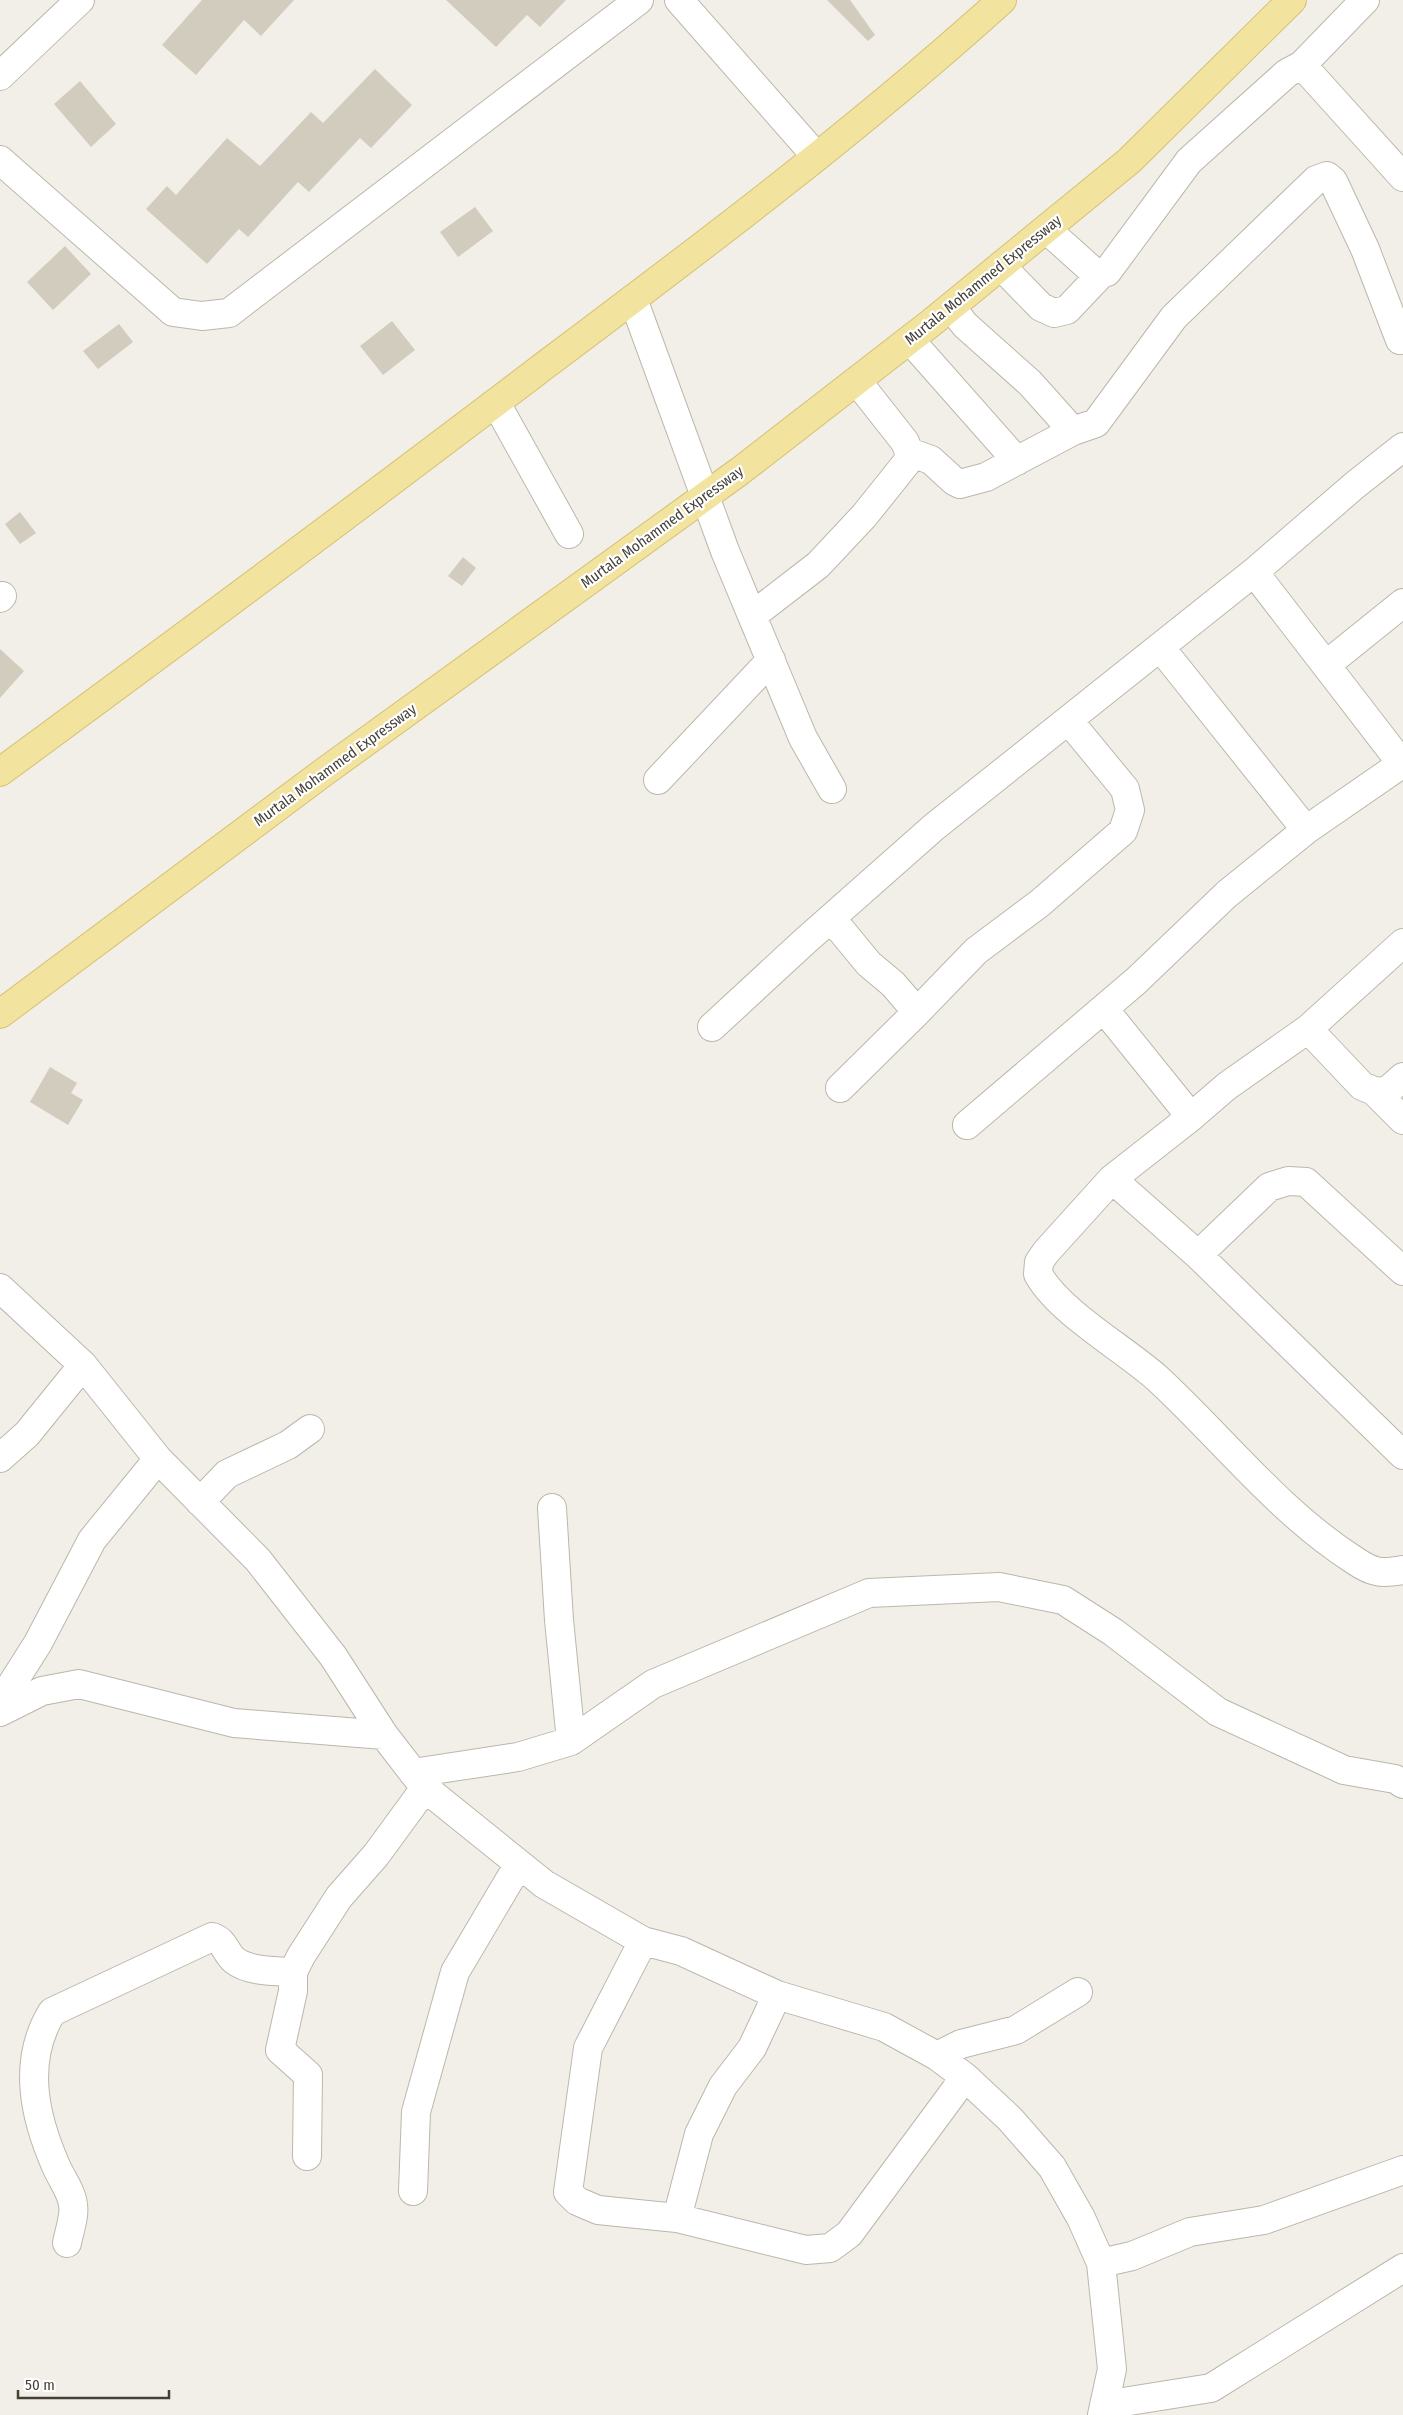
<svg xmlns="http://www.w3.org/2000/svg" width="1403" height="2415" viewBox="0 0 1403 2415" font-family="'Fira Sans Condensed',sans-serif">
<rect width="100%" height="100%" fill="#f1efe7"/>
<path fill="#d2ccbe" d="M202,0H294L261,36L244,20L196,75L162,45Z
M446,0H566L540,27L527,15L496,47Z
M827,0H850L875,35L868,41Z
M375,69L412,105L371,148L360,138L309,192L298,182L248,237L239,229L207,264L146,209L167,186L176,195L227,138L260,166L311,112L323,123Z
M80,81L116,124L91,147L54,104Z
M475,207L493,231L458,257L440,232Z
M65,246L91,274L53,310L27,282Z
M392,321L415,350L383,375L360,346Z
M119,324L133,342L98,369L83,351Z
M20,512L36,533L20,544L5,524Z
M463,557L476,568L462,586L448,576Z
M0,649L24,671L0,698Z
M50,1067L77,1083L71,1093L83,1100L68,1125L30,1102Z"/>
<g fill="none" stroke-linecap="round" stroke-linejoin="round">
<defs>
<path id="minor" d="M679,0L816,156
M1365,0L1302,65L1403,177
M0,76L80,0
M0,160L173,312L202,316L229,313L639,0
M1046,229L1093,271L1102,273
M1001,266L1041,307L1054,313L1067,310L1102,273L1107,272L1189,161L1287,73L1302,65
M633,299L725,551L803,738L832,789
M951,307L965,325L1030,383L1073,431
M910,340L1017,461
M496,403L569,534
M909,452L931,460L954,481L960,484L986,477L1073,431L1096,423L1174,317L1316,180L1327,176L1333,181L1365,249L1400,340
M1254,572L1402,764
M0,598L2,596
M753,615L818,565L864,516L908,461L909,452L905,442L857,381
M1160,647L1306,830
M1326,665L1403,603
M658,780L771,660
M831,918L869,964L893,984L917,1012L976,951L1040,903L1123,831L1130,810L1125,789L1069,721
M1403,943L1308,1029L1227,1086L1191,1117L1112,1179L1046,1252L1039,1262L1038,1274C1059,1312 1123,1348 1157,1378C1222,1438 1279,1512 1354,1560C1373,1573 1381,1574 1403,1570
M1104,1009L1191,1117
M712,1027L804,942L934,827L1254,572L1355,485L1403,447
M1308,1029L1362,1086L1374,1091L1386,1092L1403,1077
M840,1088L917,1012
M1374,1091L1403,1120
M967,1125L1136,981L1227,894L1306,830L1403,763
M1112,1179L1198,1255L1403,1455
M1198,1255L1269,1187L1288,1181L1306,1182L1403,1271
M0,1288L83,1365L158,1459L258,1560L333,1656L384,1735L425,1788L544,1884L643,1941L681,1951L777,1995L884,2027L937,2056L965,2077L1010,2119L1052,2167L1081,2218L1101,2263L1112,2369L1102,2415
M0,1458L27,1434L83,1365
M200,1502L227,1474L288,1445L310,1429
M552,1508L559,1620L571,1741
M0,1703L38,1643L92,1540L158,1459
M0,1712L42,1691L79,1684L234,1723L384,1735
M413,1773L518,1757L571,1741L653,1684L869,1593L999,1587L1063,1600L1113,1632L1218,1712L1344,1770L1395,1779L1403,1784
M643,1941L588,2048L568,2192L577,2201L598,2210L677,2218L806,2250L830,2248L849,2234L965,2077
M937,2056L961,2044L1016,2030L1078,1992
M307,2156L308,2075L280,2050L293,1991V1972L301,1956L339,1897L376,1855L425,1788
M413,2191L416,2112L455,1972L519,1864
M677,2218L699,2134L723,2086L752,2048L777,1995
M67,2243C69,2232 75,2216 73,2205C72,2192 61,2178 56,2166C34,2116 22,2061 52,2012L212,1937C225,1941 225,1952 234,1960C249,1972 276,1971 293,1972
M1101,2263L1132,2256L1190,2232L1264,2220L1403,2170
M1104,2405L1211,2388L1403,2268"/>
<path id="major" d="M0,772C181,639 361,505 540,369C697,251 856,132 1002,0
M0,1014L324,772L740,471L931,323L1129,161L1292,0"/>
</defs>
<use href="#minor" stroke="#bcb7ab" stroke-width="30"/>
<use href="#major" stroke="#d5c171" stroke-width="30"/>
<use href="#minor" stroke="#fff" stroke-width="28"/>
<use href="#major" stroke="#f2e39f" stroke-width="28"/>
</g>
<g text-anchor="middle" stroke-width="4.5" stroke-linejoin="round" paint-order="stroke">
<g font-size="15" fill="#444037" stroke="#fff">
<text transform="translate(983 280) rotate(-39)" y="5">Murtala Mohammed Expressway</text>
<text transform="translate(662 527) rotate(-36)" y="5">Murtala Mohammed Expressway</text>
<text transform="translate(335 765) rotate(-36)" y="5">Murtala Mohammed Expressway</text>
</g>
</g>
<path d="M18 2390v8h151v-8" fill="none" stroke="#444037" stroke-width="2.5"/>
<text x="25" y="2390" font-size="15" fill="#444037" stroke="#ffffff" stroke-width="4" paint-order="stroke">50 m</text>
</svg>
